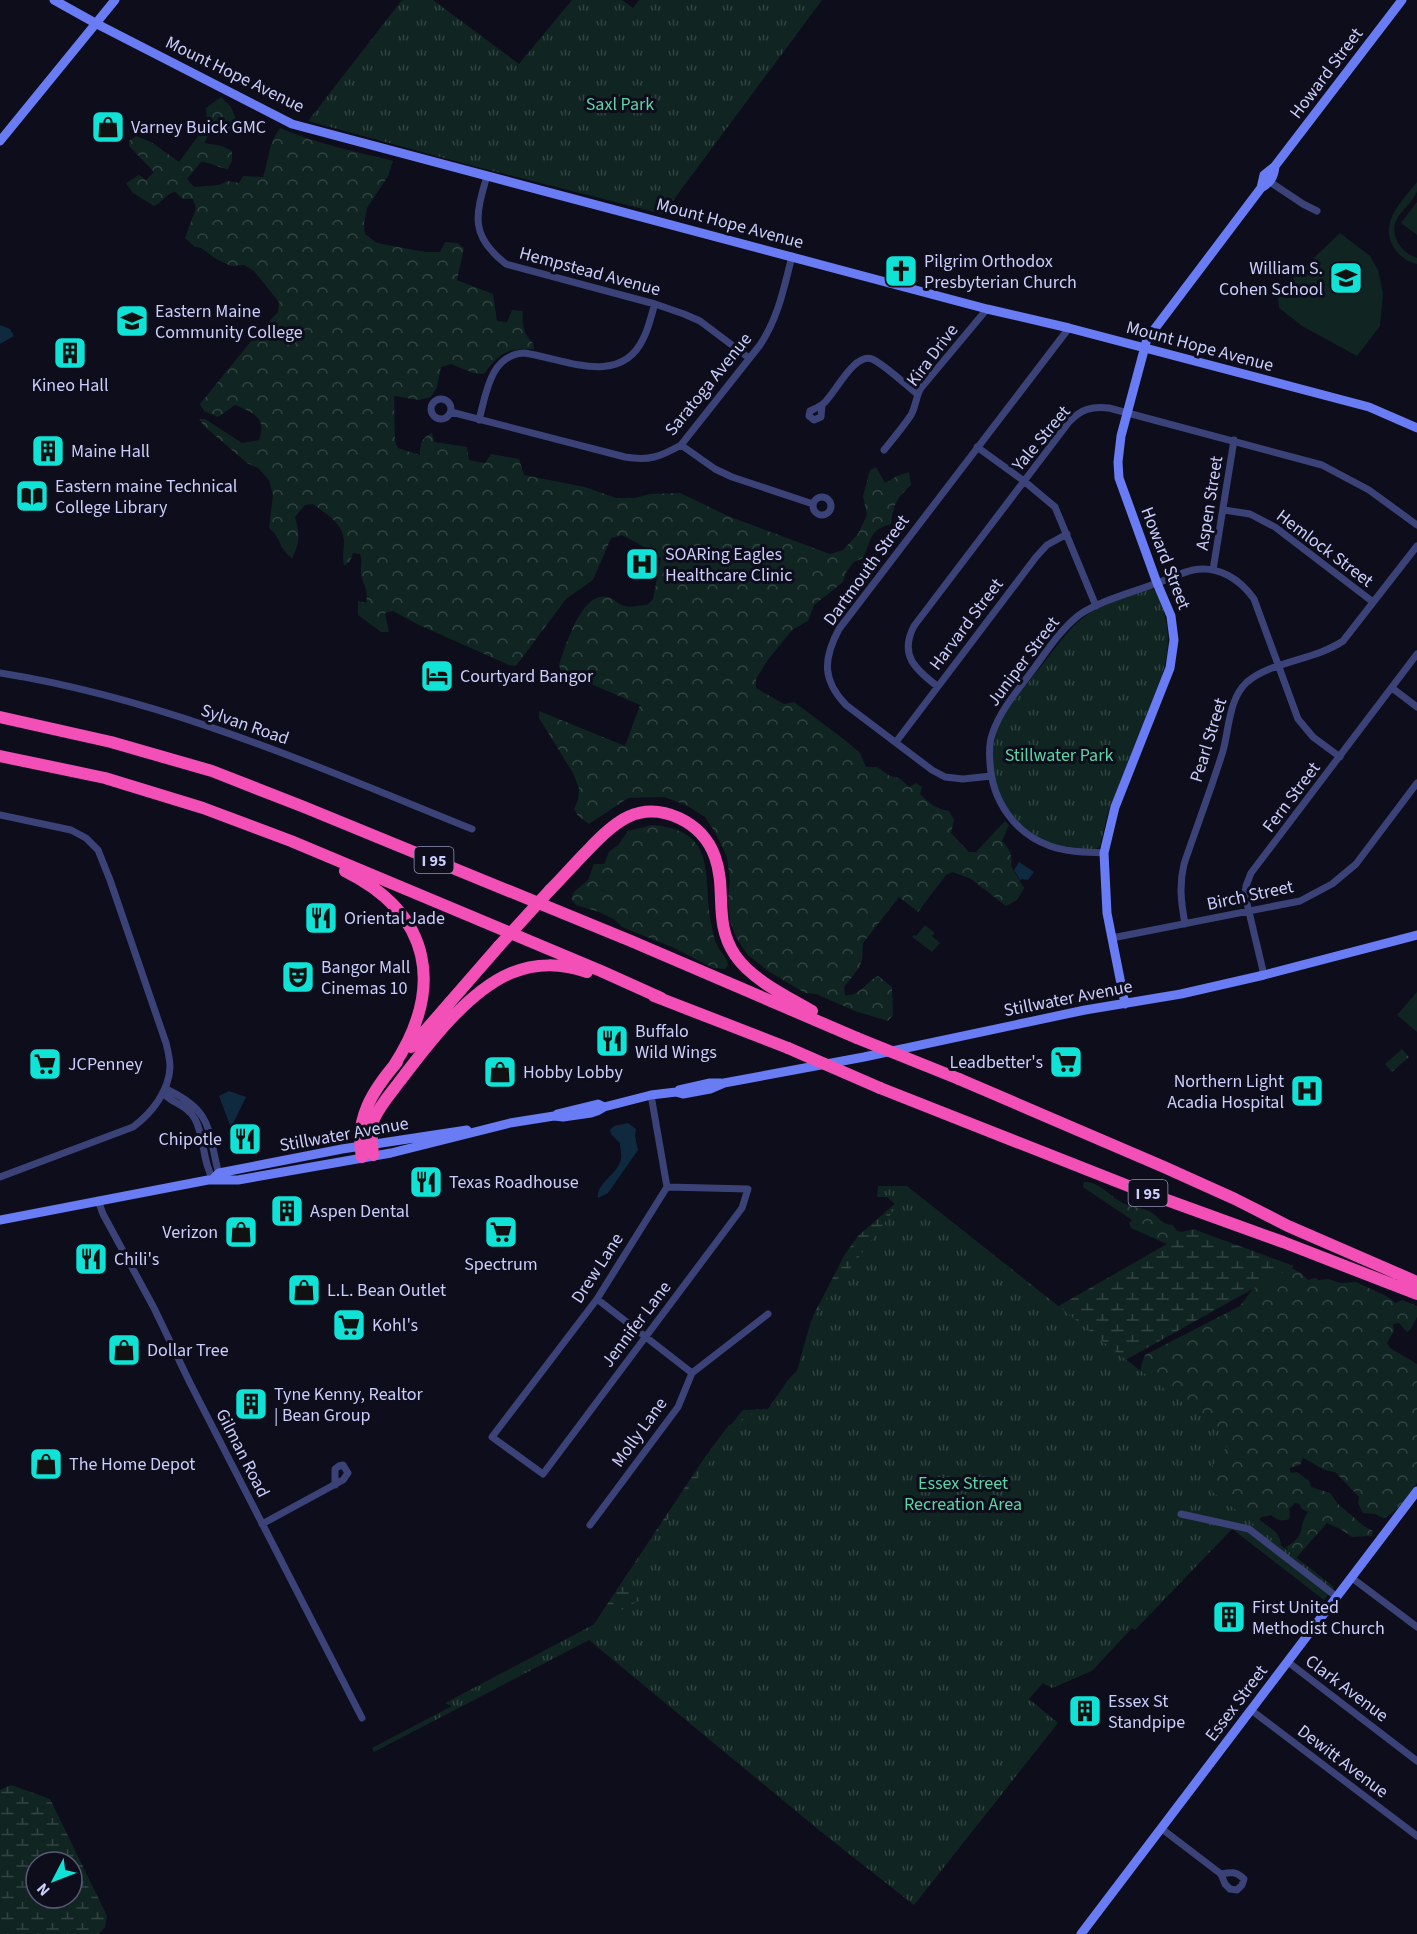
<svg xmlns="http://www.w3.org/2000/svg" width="1417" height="1934" viewBox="0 0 1417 1934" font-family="'Source Sans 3',sans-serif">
<defs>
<pattern id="forest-crowns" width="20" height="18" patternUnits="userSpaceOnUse" patternTransform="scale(1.5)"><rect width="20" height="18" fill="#102521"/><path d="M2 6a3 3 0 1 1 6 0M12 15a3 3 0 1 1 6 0" fill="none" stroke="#314342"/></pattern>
<pattern id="wetland-marsh" width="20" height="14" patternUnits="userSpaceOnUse" patternTransform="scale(1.5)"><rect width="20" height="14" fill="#102521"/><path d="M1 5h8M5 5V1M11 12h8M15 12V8" fill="none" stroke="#314342"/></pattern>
<pattern id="park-tufts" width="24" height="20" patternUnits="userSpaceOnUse" patternTransform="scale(1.5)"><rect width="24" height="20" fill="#102521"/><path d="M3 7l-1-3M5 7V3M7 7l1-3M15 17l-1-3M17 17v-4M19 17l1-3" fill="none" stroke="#314342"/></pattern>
</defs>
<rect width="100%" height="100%" fill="#0d0d1c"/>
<path fill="#102521" d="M1417,182C1417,183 1417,190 1417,191C1410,210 1385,217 1398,243C1403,251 1409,255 1417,258V264C1408,262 1400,257 1394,248C1378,223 1403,200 1417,182Z
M1417,202V235L1401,223Z
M1340,233L1370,256L1378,270L1383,293L1380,326L1357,356L1302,326L1279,308L1278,298L1295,276Z
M925,925L935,933L932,936L940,943L932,952L912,937L914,935L916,936Z
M1417,992V1032L1397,1015Z"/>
<path fill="url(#forest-crowns)" d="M221,97L231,107L241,132C230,134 220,130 210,132L204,143L222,146L232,151V161L228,169C217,168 212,162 201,162L187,179L194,187L219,185L228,181L239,183L243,176L263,177C269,160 268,143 280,128C316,144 355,151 393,161L388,176L367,208L364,223L365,234L377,243L425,252H440L445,242L457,243L464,248L457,280L493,294L497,321L507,322L512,310L523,311C522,324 523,334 533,343L534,349C506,349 501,351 484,374L473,373L451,364L441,367L437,387L431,397L419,400L394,396L395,441L398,448L420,455C420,444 421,438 432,433L434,442L467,447L469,460L485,463L491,454L519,459L524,475L585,487L616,498H635L650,494L680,493L728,516L830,554L843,550L858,534L867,515L863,496L870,470L876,467L885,483L897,476L909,472L911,485C897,498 893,504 891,524C868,530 872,540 863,558L854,562L846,572L843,582L814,605L808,621L792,630L767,661L756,679V688L784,704L794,702L846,741L860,753L866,767H877L890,776L899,778L909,787L916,783L922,787L920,794C929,803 936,809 949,811L954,820L951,833L969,852H976L1005,821L1009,825L1002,841C1009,849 1013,854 1011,866L1024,888L1017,900L1006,906L971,879L953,872L946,875L918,912L899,897L863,943L862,960L859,968L844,987L845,995C859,997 866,982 878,976L892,987L893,1015L888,1021L855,1011L816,994L805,993L768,971L748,955L737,939L730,921L728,901L730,881L727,857L716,834L705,817L686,805L664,797L628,798L589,824L578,816L574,809L578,800L579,788L573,773L539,718V711L625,746L640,705L561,671L559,665C565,648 581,590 608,597C613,598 618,604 624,606C630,608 640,605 647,605L653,599L661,558L652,551L622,535L611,538L593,580L566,599L516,666L509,665L419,625L393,611L385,613L389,632H381L358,615V601L366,603C369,589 363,586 361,573C360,566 363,562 360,554L353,553L350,561L344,566C342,557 344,550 344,541C343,523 326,514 313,504L305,505L295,517C300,532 300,544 292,558C279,549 281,537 269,528L273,495L269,480L258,468L247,463L204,426L199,419H205L242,443L259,440C267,418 254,413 235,405L218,417L204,411L200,404L252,340L278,312L279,302L254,271L244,265L231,266L216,259L201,248L195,247L185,238L196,208L193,199H183L175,192C167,193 162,203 154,206L133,193L126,183L139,175L146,180L154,172L129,146V141L136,136L151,142L179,162L204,128L207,121L206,108Z
M652,825C721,830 701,879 712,927C713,934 715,942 719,949C723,955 727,958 728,965L725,969L713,968L672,947L622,927L615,920L599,912L576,905L571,899L574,892L588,880L594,864H604L609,852L618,845L628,831Z
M1084,1182C1098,1181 1109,1195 1121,1202C1130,1207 1140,1207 1149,1211C1159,1216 1161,1225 1173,1225L1176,1230L1181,1232L1195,1229L1202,1235L1221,1242L1231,1243L1251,1261L1288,1266L1301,1273L1308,1280L1315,1278L1319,1280L1328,1279L1341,1283L1356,1282L1386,1296L1396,1303L1402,1300L1417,1306V1317L1410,1330L1407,1332L1399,1323L1393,1324L1394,1331L1387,1343L1390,1348L1417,1364V1483C1408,1495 1398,1513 1383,1518L1375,1514L1363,1513L1358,1503L1359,1497L1335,1472C1324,1472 1314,1463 1303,1458L1300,1465L1289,1468L1291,1473L1297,1472L1310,1482L1311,1487L1330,1493L1338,1504L1364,1526L1373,1531L1372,1536L1352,1537L1342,1530L1327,1523L1297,1557L1293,1558L1286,1547C1307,1535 1297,1529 1308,1512L1302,1509L1299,1504L1295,1503L1289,1509L1290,1513L1289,1519C1281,1522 1277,1520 1271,1515L1262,1517L1259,1519C1268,1528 1279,1529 1281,1545L1278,1546L1210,1500L1140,1380L1141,1366L1145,1355L1240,1306L1252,1290L1248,1280L1131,1228L1129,1223L1132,1220L1083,1187Z"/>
<path fill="url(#wetland-marsh)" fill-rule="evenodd" d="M898,1201L1043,1315L1193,1229L1294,1266L1111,1368L592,1627L705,1457L743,1410L768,1409L788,1380L802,1365L813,1316L845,1254L858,1236Z
M11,1785L50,1799L107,1916L105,1927L99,1934H0V1790ZM36,1862H72V1898H36Z"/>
<path fill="url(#park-tufts)" d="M402,0H433L519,64L572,0H622L633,8L639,0H822L663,214L481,168L308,121Z
M1152,588L1156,590C1169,622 1172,642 1162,675L1108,812L1100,846L1095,850C1077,848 1058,847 1042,839C1003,819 982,771 998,729C1007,706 1027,685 1042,665C1055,649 1067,630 1084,617C1103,603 1130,597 1152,588Z
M1402,1049L1409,1057L1392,1072L1385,1064Z
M878,1186H907L1120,1355L1232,1440L1200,1482L1334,1587L1324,1600L1232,1529L1135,1630L1132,1628L1092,1671L1052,1688L1043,1683L1029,1699L1058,1723L914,1905L820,1831L589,1640L374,1752L372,1748L452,1706L445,1703L646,1597L624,1579L715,1454L710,1450L729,1425L749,1418L756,1409L765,1413L797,1371L811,1321L897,1206L887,1197H877Z"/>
<path fill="#0f293e" d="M0,325L10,329L14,336L0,344Z
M1019,862L1034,872L1028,880L1022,879L1020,880L1014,870Z
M229,1091L246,1097L231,1128L219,1096Z
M628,1123L636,1129L635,1136L638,1150L608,1193L598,1198C596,1183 618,1174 621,1159C622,1154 620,1148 620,1143L611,1134L610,1130L614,1126Z"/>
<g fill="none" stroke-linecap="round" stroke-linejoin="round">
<path stroke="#3b4277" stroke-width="7" d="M487,176C475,216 470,236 506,264L655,304L684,314L700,321L749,358
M1270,182L1303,204L1317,211
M431 409a10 10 0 1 1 20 0a10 10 0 1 1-20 0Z
M822,405L821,417L814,420L809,416L810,411C814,409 819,407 823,404C835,394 854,352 872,359C885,365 906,385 917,394
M451,412L625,457C649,461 660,457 681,445L760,345C778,318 784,288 792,256
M479,420C486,394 490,355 524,353C562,358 620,388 643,339C649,328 651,315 655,304
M681,445L715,469L732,477L813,504
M977,447L1024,481L1055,507L1096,606
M884,450C893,439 903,427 911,415C916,406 916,396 921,388L987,309
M813 506a9 9 0 1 1 18 0a9 9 0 1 1-18 0Z
M1224,510L1250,514L1275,527L1373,602
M1213,570L1234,440
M0,673C165,699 318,767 472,829
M937,686C915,669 899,655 914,626L1069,422C1081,409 1092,406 1109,408L1322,465L1369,490L1417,525
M1392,688L1417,707
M896,742L1036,557L1047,545L1067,534
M991,776L963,779L945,777L932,770L846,705C822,680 823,659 839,629L1069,328
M0,815L71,830L86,838L98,850L110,880L166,1043C168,1051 170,1059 170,1067C169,1091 152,1113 133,1127L0,1177
M1104,853C1086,852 1067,852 1050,846C1014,833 992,800 990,763C989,752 989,742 993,732C1001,709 1018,690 1032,671C1046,652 1060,630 1079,615C1099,601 1131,593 1154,584C1167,580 1180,573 1193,570C1218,565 1240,579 1254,599L1298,719L1313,737L1340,757
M1185,924C1181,902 1179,885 1184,864C1197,826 1211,789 1223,751C1229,729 1229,698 1247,682C1272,661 1315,660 1343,641L1417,546
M1112,938L1300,901L1332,884L1356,864L1417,783
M1264,975L1245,895L1246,886L1251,873L1417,654
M163,1092L168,1090C216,1113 207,1133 220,1178
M163,1092C169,1103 186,1103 195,1119C205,1138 202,1161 213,1179
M651,1095L667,1187L597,1299L492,1437L543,1474L742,1208L748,1189L667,1187
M98,1200L103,1214L154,1308L190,1383L362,1718
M597,1299L692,1373
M1181,1514L1249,1529L1337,1597
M262,1524L332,1486L343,1480L348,1473L343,1465L339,1466L335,1469V1485
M590,1525L678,1407L692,1373L768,1314
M1352,1578L1417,1627
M1288,1662L1417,1761
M1251,1710L1417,1836
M1162,1829L1221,1874L1225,1884L1230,1889L1237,1890L1242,1885L1244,1879C1236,1871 1231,1872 1221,1874"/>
<path stroke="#697cf4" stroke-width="9" d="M54,0L97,24L292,124L987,309L1069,328L1369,407L1417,428
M0,141L115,0
M1261,188L1264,175L1275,166L1402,0
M1125,1004L1107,913L1104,853L1115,807L1170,668L1174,640L1171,616L1157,583L1119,478L1118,462L1121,436L1147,339L1261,188C1270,183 1274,177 1275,166
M679,1090L710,1083H721
M557,1114L598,1104L604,1107
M213,1179L219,1173L342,1149L467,1130
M0,1220L208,1180H238L391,1153L510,1123L554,1116L563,1117L591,1113L597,1111L604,1107L651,1095L676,1092L683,1094L710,1089L724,1083L864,1057L1085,1010L1181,994L1264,975L1417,935
M1081,1934L1417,1491"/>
<path stroke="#f24fb7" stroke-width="12" d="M0,717L111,742L212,771L304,807L631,941L857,1038
M0,756L105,778L203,808L291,841L601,971L661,998
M345,871C432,914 445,988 393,1067
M550,890C563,877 575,863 588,850C614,822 639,800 679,818C696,826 709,840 715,857C727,891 713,922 735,955C752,980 786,996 812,1011
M654,996L788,1048
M411,1047L499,946
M959,1079L1164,1167L1235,1199L1288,1226L1417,1282
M880,1088L1131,1187L1283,1242L1417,1294
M373,1155C372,1143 370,1130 374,1119C380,1105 391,1093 400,1081C428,1044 468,991 511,973C535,963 562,963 587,972
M362,1157C354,1119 373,1090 397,1062"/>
<path stroke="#f24fb7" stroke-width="12" d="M499,946L550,890
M857,1038L959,1079
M788,1048L880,1088"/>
</g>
<defs>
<symbol id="shop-square" viewBox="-11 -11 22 22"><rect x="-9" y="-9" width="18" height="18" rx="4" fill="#10e2d5" stroke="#0d0d1c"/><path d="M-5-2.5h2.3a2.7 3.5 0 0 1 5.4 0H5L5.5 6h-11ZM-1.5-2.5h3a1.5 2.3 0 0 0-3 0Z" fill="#111"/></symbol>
<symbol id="church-square" viewBox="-11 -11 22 22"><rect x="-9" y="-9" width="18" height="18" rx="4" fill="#10e2d5" stroke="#0d0d1c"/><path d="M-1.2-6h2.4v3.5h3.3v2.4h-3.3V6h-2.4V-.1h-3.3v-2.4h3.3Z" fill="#111"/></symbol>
<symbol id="school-square" viewBox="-11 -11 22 22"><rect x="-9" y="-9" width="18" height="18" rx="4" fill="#10e2d5" stroke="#0d0d1c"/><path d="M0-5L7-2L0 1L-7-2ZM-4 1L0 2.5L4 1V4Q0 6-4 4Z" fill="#111"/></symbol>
<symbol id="university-square" viewBox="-11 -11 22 22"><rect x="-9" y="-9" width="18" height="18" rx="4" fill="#10e2d5" stroke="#0d0d1c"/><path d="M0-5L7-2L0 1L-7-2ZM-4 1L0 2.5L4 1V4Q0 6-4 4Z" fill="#111"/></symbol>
<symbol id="building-square" viewBox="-11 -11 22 22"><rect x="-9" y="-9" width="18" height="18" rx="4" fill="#10e2d5" stroke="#0d0d1c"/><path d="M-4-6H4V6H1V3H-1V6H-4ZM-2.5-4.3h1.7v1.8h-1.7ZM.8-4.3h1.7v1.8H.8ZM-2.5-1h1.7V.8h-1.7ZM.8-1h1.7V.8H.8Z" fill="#111"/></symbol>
<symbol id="library-square" viewBox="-11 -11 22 22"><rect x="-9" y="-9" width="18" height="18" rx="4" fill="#10e2d5" stroke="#0d0d1c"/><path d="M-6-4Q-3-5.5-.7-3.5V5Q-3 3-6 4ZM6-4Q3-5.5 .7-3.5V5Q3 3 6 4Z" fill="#111"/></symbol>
<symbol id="hospital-square" viewBox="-11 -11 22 22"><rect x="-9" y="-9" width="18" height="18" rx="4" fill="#10e2d5" stroke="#0d0d1c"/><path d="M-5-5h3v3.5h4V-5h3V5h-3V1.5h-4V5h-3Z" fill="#111"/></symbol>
<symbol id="hotel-square" viewBox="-11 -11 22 22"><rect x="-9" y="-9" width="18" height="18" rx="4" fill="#10e2d5" stroke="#0d0d1c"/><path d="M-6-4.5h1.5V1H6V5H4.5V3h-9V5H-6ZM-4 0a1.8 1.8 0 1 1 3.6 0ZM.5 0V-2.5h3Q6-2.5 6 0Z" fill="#111"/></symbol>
<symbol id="restaurant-square" viewBox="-11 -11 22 22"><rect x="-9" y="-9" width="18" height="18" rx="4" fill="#10e2d5" stroke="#0d0d1c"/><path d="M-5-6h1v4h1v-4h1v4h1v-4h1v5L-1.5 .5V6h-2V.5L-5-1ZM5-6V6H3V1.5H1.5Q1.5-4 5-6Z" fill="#111"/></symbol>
<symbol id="theatre-square" viewBox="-11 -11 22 22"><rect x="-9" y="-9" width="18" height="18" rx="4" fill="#10e2d5" stroke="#0d0d1c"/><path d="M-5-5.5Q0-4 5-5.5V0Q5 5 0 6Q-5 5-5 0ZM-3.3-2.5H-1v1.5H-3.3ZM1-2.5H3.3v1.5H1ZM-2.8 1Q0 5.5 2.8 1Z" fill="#111"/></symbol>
<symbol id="supermarket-square" viewBox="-11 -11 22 22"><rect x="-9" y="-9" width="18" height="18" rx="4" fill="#10e2d5" stroke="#0d0d1c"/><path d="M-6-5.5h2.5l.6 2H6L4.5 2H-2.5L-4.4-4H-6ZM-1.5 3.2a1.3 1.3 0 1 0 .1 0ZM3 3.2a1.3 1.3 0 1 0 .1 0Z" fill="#111"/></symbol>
</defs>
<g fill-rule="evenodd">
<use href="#shop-square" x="89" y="108" width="38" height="38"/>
<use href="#church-square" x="882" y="252" width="38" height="38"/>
<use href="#school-square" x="1327" y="259" width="38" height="38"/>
<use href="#university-square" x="113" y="302" width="38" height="38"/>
<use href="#building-square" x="51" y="334" width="38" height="38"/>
<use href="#building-square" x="29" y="432" width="38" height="38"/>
<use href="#library-square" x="13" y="477" width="38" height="38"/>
<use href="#hospital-square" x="623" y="545" width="38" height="38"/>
<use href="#hotel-square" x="418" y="657" width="38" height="38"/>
<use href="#restaurant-square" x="302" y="899" width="38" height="38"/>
<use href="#theatre-square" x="279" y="958" width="38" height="38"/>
<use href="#restaurant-square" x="593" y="1022" width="38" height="38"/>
<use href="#supermarket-square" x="1047" y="1043" width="38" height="38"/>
<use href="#supermarket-square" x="26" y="1045" width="38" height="38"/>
<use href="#shop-square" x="481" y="1053" width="38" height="38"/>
<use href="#hospital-square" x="1288" y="1072" width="38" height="38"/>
<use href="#restaurant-square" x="226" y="1120" width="38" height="38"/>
<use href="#restaurant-square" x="407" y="1163" width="38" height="38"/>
<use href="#building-square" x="268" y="1192" width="38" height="38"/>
<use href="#shop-square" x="222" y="1213" width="38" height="38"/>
<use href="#supermarket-square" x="482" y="1213" width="38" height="38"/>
<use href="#restaurant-square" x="72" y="1240" width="38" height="38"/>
<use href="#shop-square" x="285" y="1271" width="38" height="38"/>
<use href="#supermarket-square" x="330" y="1306" width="38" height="38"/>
<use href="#shop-square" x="105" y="1331" width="38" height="38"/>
<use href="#building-square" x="232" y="1385" width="38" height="38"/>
<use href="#shop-square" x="27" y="1445" width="38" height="38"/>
<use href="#building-square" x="1210" y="1598" width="38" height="38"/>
<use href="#building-square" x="1066" y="1692" width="38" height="38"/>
</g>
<g text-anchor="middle" stroke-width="6" stroke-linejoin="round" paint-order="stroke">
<g fill="#0d0d1c" stroke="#9293b8" stroke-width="1.5">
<rect x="414.5" y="847" width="39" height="26" rx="4.5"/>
<rect x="1128.5" y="1180" width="39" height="26" rx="4.5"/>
</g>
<g font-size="16" font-weight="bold" fill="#cbcdfb">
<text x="434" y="866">I 95</text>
<text x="1148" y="1199">I 95</text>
</g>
<g font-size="18" fill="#cbcdfb" stroke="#0d0d1c">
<text transform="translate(1326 73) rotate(-53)" y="6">Howard Street</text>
<text transform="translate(235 74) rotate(26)" y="6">Mount Hope Avenue</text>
<text transform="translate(730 223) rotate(15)" y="6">Mount Hope Avenue</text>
<text transform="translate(590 271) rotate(15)" y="6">Hempstead Avenue</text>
<text transform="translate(1200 346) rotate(15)" y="6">Mount Hope Avenue</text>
<text transform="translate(932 355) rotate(-53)" y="6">Kira Drive</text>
<text transform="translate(708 384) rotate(-51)" y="6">Saratoga Avenue</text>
<text transform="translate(1041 438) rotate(-50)" y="6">Yale Street</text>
<text transform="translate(1209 503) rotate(-81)" y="6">Aspen Street</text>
<text transform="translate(1325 548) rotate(37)" y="6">Hemlock Street</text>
<text transform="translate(1166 558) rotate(69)" y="6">Howard Street</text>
<text transform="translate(866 570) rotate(-54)" y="6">Dartmouth Street</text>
<text transform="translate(966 624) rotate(-53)" y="6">Harvard Street</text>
<text transform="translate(1023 661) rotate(-53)" y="6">Juniper Street</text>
<text transform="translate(245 724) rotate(19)" y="6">Sylvan Road</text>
<text transform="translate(1208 740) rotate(-73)" y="6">Pearl Street</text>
<text transform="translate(1291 797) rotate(-53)" y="6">Fern Street</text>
<text transform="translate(1250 895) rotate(-12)" y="6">Birch Street</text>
<text transform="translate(1068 998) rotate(-11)" y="6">Stillwater Avenue</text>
<text transform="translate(344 1134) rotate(-10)" y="6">Stillwater Avenue</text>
<text transform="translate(597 1268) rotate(-57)" y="6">Drew Lane</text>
<text transform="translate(636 1324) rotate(-53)" y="6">Jennifer Lane</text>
<text transform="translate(639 1432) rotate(-54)" y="6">Molly Lane</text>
<text transform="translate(243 1453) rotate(63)" y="6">Gilman Road</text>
<text transform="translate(1347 1688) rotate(37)" y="6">Clark Avenue</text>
<text transform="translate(1236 1703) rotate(-53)" y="6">Essex Street</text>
<text transform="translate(1343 1761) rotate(37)" y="6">Dewitt Avenue</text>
</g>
<g font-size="18" fill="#5dd5a4" stroke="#0d0d1c">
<text x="620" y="110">Saxl Park</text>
<text x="1059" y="761">Stillwater Park</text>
<text x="963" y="1489">Essex Street<tspan x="963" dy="21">Recreation Area</tspan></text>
</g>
<g font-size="18" fill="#cbcdfb" stroke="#0d0d1c" text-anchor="start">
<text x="131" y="133">Varney Buick GMC</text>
<text x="924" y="267">Pilgrim Orthodox<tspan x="924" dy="21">Presbyterian Church</tspan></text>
<text x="1323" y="274" text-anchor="end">William S.<tspan x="1323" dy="21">Cohen School</tspan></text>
<text x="155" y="317">Eastern Maine<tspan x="155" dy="21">Community College</tspan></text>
<text x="70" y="391" text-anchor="middle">Kineo Hall</text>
<text x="71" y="457">Maine Hall</text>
<text x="55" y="492">Eastern maine Technical<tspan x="55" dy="21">College Library</tspan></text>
<text x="665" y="560">SOARing Eagles<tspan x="665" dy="21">Healthcare Clinic</tspan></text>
<text x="460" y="682">Courtyard Bangor</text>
<text x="344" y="924">Oriental Jade</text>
<text x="321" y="973">Bangor Mall<tspan x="321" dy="21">Cinemas 10</tspan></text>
<text x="635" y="1037">Buffalo<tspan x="635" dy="21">Wild Wings</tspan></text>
<text x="1043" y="1068" text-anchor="end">Leadbetter's</text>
<text x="68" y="1070">JCPenney</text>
<text x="523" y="1078">Hobby Lobby</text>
<text x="1284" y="1087" text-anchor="end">Northern Light<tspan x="1284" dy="21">Acadia Hospital</tspan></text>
<text x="222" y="1145" text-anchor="end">Chipotle</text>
<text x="449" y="1188">Texas Roadhouse</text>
<text x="310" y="1217">Aspen Dental</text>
<text x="218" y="1238" text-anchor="end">Verizon</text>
<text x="114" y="1265">Chili's</text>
<text x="501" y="1270" text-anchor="middle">Spectrum</text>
<text x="327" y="1296">L.L. Bean Outlet</text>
<text x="372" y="1331">Kohl's</text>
<text x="147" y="1356">Dollar Tree</text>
<text x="274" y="1400">Tyne Kenny, Realtor<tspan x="274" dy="21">| Bean Group</tspan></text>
<text x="69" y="1470">The Home Depot</text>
<text x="1252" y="1613">First United<tspan x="1252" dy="21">Methodist Church</tspan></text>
<text x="1108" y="1707">Essex St<tspan x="1108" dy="21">Standpipe</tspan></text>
</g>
</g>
<g transform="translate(54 1880) rotate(228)"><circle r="28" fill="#0d0d1c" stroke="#595a75" stroke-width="1.5"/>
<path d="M0-4.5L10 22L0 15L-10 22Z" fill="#10e2d5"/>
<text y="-9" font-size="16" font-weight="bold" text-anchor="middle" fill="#cbcdfb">N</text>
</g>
</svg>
